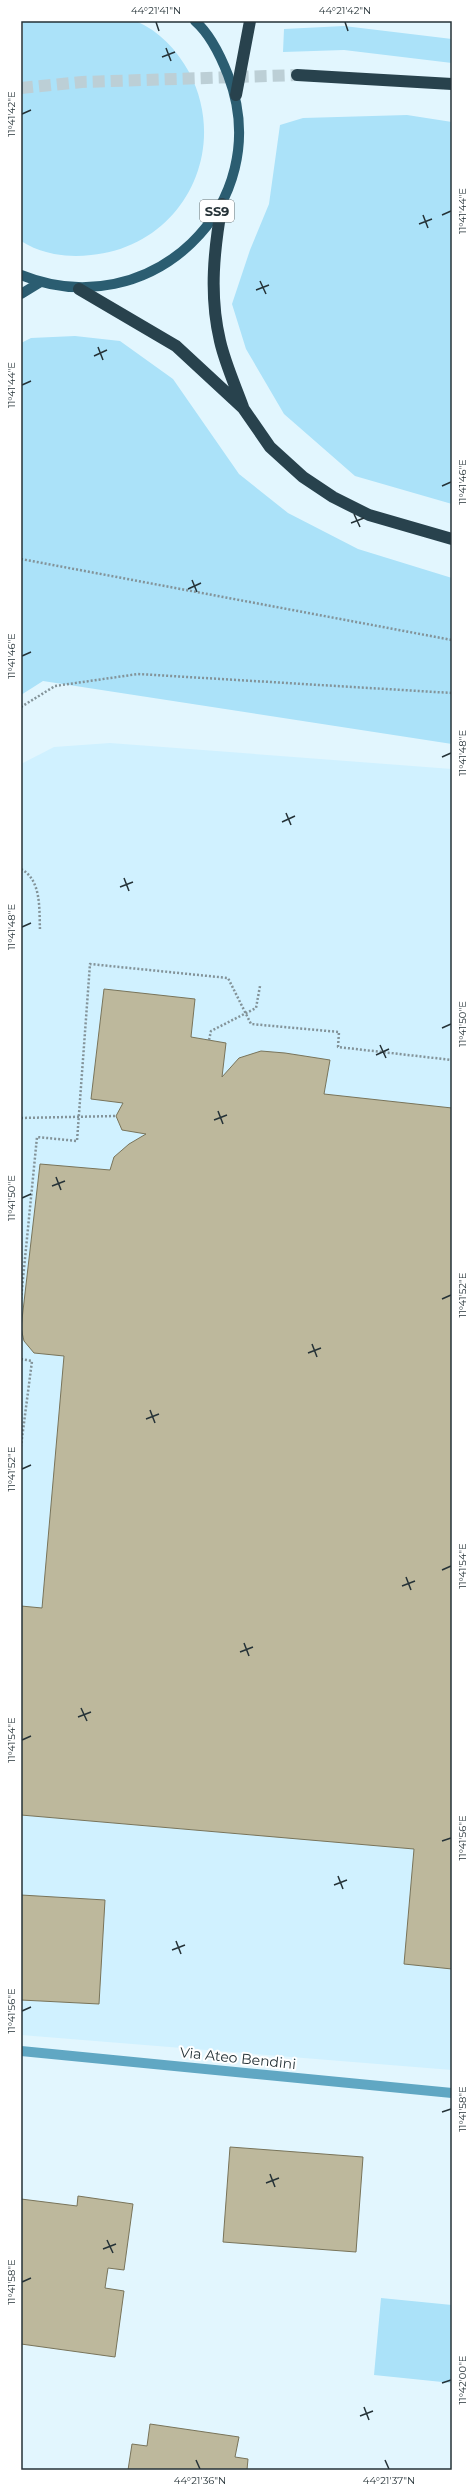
<svg xmlns="http://www.w3.org/2000/svg" width="473" height="2491" viewBox="0 0 473 2491" font-family="Montserrat,sans-serif">
<rect width="100%" height="100%" fill="#e2f6fe"/>
<path fill="#d0f1ff" d="M110,743L452,769V2070L21,2035V764L54,747Z"/>
<path fill="#abe2f9" d="M23,21H136C159,31 177,50 189,72C231,152 181,247 91,255C67,258 41,254 21,241Z
M344,26L452,39V63L344,50L283,52L284,29Z
M407,115L452,122V504L355,476L284,414L246,349L232,304L250,250L269,204L280,125L303,118Z
M75,336L120,341L173,379L239,474L288,513L358,549L452,578V744L43,681L21,695V343L31,338Z
M381,2298L452,2305V2383L374,2375Z"/>
<path fill="#bdb89c" stroke="#79745a" d="M104,989L195,999L191,1037L226,1043L222,1077L239,1058L261,1051L285,1053L330,1060L324,1094L452,1108V1969L404,1964L414,1849L21,1815V1606L42,1608L64,1356L34,1353L24,1341L21,1328L40,1164L110,1170L114,1157L129,1144L146,1134L122,1130L116,1116L123,1103L91,1099Z
M21,1895L105,1900L99,2004L21,2000Z
M230,2147L363,2157L356,2252L223,2242Z
M78,2196L133,2204L124,2270L108,2268L105,2288L124,2291L115,2357L21,2344V2199L77,2206Z
M150,2424L239,2437L235,2457L248,2459L247,2470H128L132,2444L147,2446Z"/>
<g fill="none" stroke-linecap="round" stroke-linejoin="round">
<path stroke="#bccfd6" stroke-width="12" stroke-dasharray="12 6" stroke-linecap="butt" d="M21,88L82,82L297,75"/>
<path stroke="#839399" stroke-width="2.5" stroke-dasharray="2 2" stroke-linecap="butt" d="M21,559L452,640
M21,707L55,686L138,674L452,693
M21,869C42,880 39,910 40,930
M209,1040L211,1031L256,1008L260,986
M21,1118L116,1116
M21,1299L37,1137L77,1141L90,964L228,978L251,1024L339,1032L338,1047L452,1060
M21,1359L32,1361L21,1446"/>
<path stroke="#60a7c3" stroke-width="10" d="M21,2051L452,2093"/>
<path stroke="#2b5d71" stroke-width="10" d="M21,275C149,327 278,205 228,75C221,57 210,34 195,21
M21,294L39,283"/>
<path stroke="#28424d" stroke-width="12" d="M297,75L452,84
M236,95L250,21
M222,204C214,249 209,295 220,341C225,363 235,385 243,407
M79,289L176,346L243,408L270,447L303,477L333,497L369,515L452,539"/>
</g>
<path fill="none" stroke="#253237" stroke-width="1.5" d="M156,22L159,31M345,22L348,31M166,48L171,61M162,57L175,52M22,114L31,110M423,215L428,228M442,215L451,211M419,224L432,219M260,281L266,294M256,290L269,285M98,347L103,360M94,356L107,350M22,385L31,381M442,486L451,482M354,514L360,527M351,523L364,518M192,580L197,592M188,589L201,583M22,656L31,652M442,757L451,753M286,813L291,825M282,822L295,816M124,878L129,891M120,887L133,882M22,927L31,923M442,1028L451,1024M380,1045L386,1058M376,1055L389,1049M218,1111L223,1124M214,1120L227,1115M56,1177L61,1190M52,1186L65,1181M22,1198L31,1194M442,1299L451,1295M312,1344L317,1357M308,1353L321,1348M150,1410L155,1423M146,1419L159,1414M22,1469L31,1465M442,1570L451,1566M406,1577L411,1590M402,1586L415,1581M244,1643L249,1656M240,1652L253,1647M81,1708L87,1721M78,1717L91,1712M22,1740L31,1736M442,1841L451,1838M338,1876L343,1889M334,1885L347,1880M176,1941L181,1954M172,1950L185,1945M22,2011L31,2007M442,2112L451,2109M270,2174L275,2187M266,2183L279,2178M107,2240L113,2253M103,2249L116,2244M22,2282L31,2278M442,2383L451,2380M364,2407L369,2420M360,2416L373,2411M196,2460L200,2469M385,2460L389,2469"/>
<g text-anchor="middle" stroke-width="4" stroke-linejoin="round" paint-order="stroke">
<rect fill="#fff" stroke="#667073" stroke-width="1" x="200" y="200" width="34" height="22" rx="3"/>
<g font-size="13" font-weight="bold" fill="#253237">
<text x="217" y="216">SS9</text>
</g>
<g font-size="14" fill="#253237" stroke="#fff">
<text transform="translate(238 2058) rotate(6)" y="5">Via Ateo Bendini</text>
</g>
</g>
<rect width="473" height="2491" fill="none" stroke="#ffffff" stroke-width="44"/>
<rect x="22" y="22" width="429" height="2447" fill="none" stroke="#253237" stroke-width="1.5"/>
<g font-size="10" text-anchor="middle" fill="#253237">
<text x="156" y="14">44°21'41"N</text>
<text x="345" y="14">44°21'42"N</text>
<text transform="translate(11 114) rotate(-90)" y="4">11°41'42"E</text>
<text transform="translate(462 211) rotate(-90)" y="4">11°41'44"E</text>
<text transform="translate(11 385) rotate(-90)" y="4">11°41'44"E</text>
<text transform="translate(462 482) rotate(-90)" y="4">11°41'46"E</text>
<text transform="translate(11 656) rotate(-90)" y="4">11°41'46"E</text>
<text transform="translate(462 753) rotate(-90)" y="4">11°41'48"E</text>
<text transform="translate(11 927) rotate(-90)" y="4">11°41'48"E</text>
<text transform="translate(462 1024) rotate(-90)" y="4">11°41'50"E</text>
<text transform="translate(11 1198) rotate(-90)" y="4">11°41'50"E</text>
<text transform="translate(462 1295) rotate(-90)" y="4">11°41'52"E</text>
<text transform="translate(11 1469) rotate(-90)" y="4">11°41'52"E</text>
<text transform="translate(462 1566) rotate(-90)" y="4">11°41'54"E</text>
<text transform="translate(11 1740) rotate(-90)" y="4">11°41'54"E</text>
<text transform="translate(462 1838) rotate(-90)" y="4">11°41'56"E</text>
<text transform="translate(11 2011) rotate(-90)" y="4">11°41'56"E</text>
<text transform="translate(462 2109) rotate(-90)" y="4">11°41'58"E</text>
<text transform="translate(11 2282) rotate(-90)" y="4">11°41'58"E</text>
<text transform="translate(462 2380) rotate(-90)" y="4">11°42'00"E</text>
<text x="200" y="2484">44°21'36"N</text>
<text x="389" y="2484">44°21'37"N</text>
</g>
</svg>
